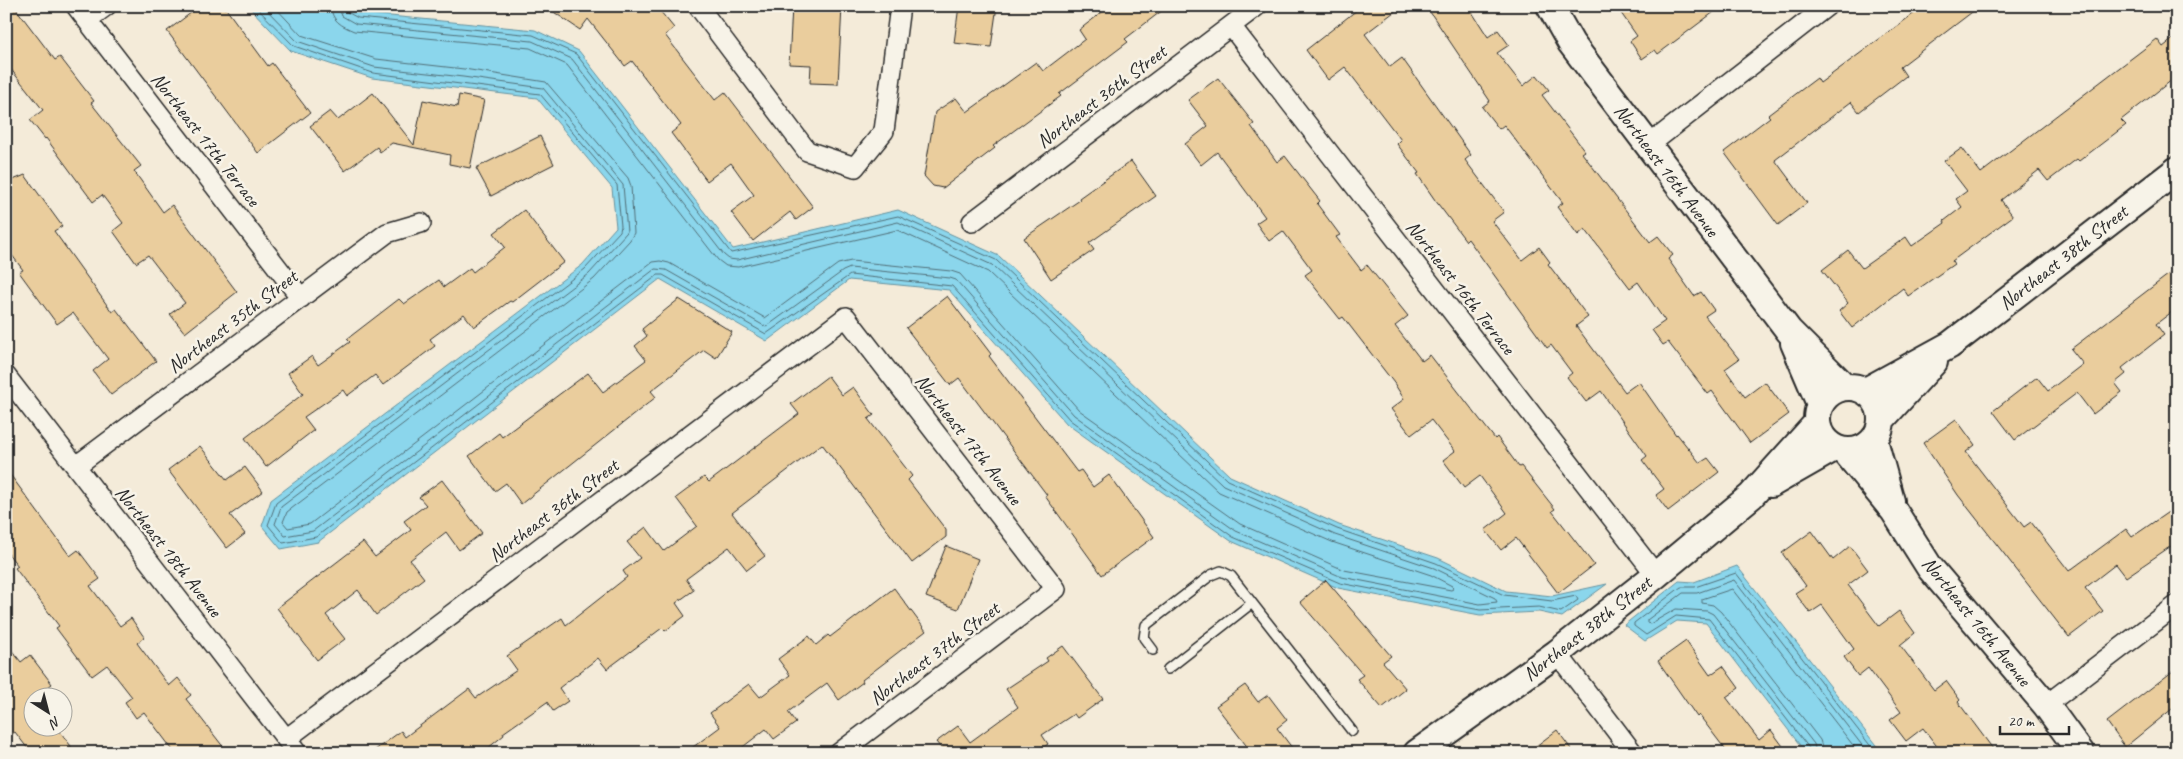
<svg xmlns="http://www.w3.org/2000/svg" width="2183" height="759" viewBox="0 0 2183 759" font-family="Caveat,sans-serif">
<rect width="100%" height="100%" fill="#f4ebd9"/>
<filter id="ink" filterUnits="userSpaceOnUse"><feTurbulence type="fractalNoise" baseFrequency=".02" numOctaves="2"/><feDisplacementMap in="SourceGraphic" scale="10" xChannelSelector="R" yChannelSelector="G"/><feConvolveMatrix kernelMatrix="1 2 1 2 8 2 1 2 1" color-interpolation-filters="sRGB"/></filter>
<g filter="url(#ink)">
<path fill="#8bd6ec" stroke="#65929f" d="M248,6H345L359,13L535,30L579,51L733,249L898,210L999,256L1230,476L1339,525L1438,558L1506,591L1552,596L1607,584L1562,617L1539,612L1480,615L1338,588L1231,541L1067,424L949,290L849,280L767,341L660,279L318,542L281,549L262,526L271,500L582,265L616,227L612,188L537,98L372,78L291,51Z
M1737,566L1882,753H1806L1706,623L1677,621L1645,641L1624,625L1679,581L1694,582Z"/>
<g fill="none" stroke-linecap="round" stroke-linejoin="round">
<path stroke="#516f78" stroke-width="1" d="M255,6L294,46L373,73L540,94L617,185L621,226L620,231L585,269L276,503L268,525L283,543L316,537L658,275H663L766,334L850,275L952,286L1070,420L1233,537L1340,583L1480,610L1539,607L1561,612L1578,600L1576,596L1552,601L1504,595L1436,563L1337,529L1227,480L996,260L898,216L731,253L576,54L533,35L358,18L347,12L344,6
M263,6L297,41L374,67L463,77L543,88L623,185L627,232L589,274L281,507L275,524L285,536L313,531L655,269L666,270L766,327L843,271L850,268L950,278L956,280L1074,415L1236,531L1342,577L1480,604L1497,602L1495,598L1434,568L1335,535L1223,485L992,265L898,222L737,260L729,259L724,255L572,59L532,41L356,24L342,16L338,6
M274,6L301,35L376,59L464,69L546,82L628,178L631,186L634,233L630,240L594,279L287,512L283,522L288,528L310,524L652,262L660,261L669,263L765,318L838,264L851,261L951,271L960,274L1079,410L1240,524L1344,570L1451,590L1453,589L1452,586L1431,575L1332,542L1219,492L988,272L897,230L738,267L726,266L718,260L567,65L530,48L354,31C342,26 331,21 331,6
M1810,753L1809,748L1709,619L1676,616L1646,635L1634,626V623L1681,587H1695L1736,573L1876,753
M1816,753L1814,744L1713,614L1707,611L1676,609L1650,624L1647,623V620L1683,593H1697L1734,580L1868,753
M1824,753L1820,740L1721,612L1713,605L1702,603V599L1732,589L1859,753"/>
</g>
<path fill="#eacd9d" stroke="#2b2b2b" d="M6,6H14L55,60L60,57L94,101L91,103L141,166L134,171L163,212L172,205L237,292L185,333L170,314L185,303L148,255L136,263L113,231L123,223L102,195L93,202L46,138L45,139L30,120L43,110L6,63Z
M200,6H224L268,66L272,63L310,113L258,153L167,31Z
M545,6H656L674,28L665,35L715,100L725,92L813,207L796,220L790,212L753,241L731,212L754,195L731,163L707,181L671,133L681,125L632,61L625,66L588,19L580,30Z
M792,6H842L838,84L810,83L811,65L789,64Z
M959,6H997L991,47L954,43Z
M1110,6H1168L1125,39L1128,42L1059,94L1061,96L993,146L995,148L943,188L933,186L924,176L935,112L956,98L967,112L1036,62L1043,71L1085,39L1079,30Z
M1362,6H1402L1365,34L1390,67L1402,58L1471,155L1465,160L1504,212L1492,221L1522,260L1539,247L1550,262L1548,264L1588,317L1576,326L1625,392L1639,382L1676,435L1677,434L1700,463L1708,458L1719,472L1668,511L1656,495L1664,489L1642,460L1647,456L1601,391L1586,402L1567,377L1572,373L1551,345L1547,348L1468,239L1466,241L1435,200L1417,174L1419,173L1397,144L1401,140L1345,67L1328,80L1306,50Z
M1426,6H1468L1488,37L1498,30L1509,45L1497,53L1523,86L1537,75L1549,90L1542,95L1585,151L1582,153L1650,242L1658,236L1673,255L1668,259L1694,296L1701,292L1714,310L1705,316L1739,359L1725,369L1745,397L1765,382L1789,414L1750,443L1712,391L1708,394L1668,342L1663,345L1652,330L1665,321L1638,282L1630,288L1585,229L1578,235L1557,207L1563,203L1504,125L1499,129L1482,107L1490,101Z
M1616,6H1722L1658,54L1655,50L1642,59L1630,41L1637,36Z
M1924,6H1980L1900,67L1906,76L1859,112L1851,102L1775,160L1807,203L1778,225L1724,152L1770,117L1768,115L1817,78L1820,83Z
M2177,36V76L2121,120L2126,125L2079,161L2077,159L2048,181L2039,170L2001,200L2013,216L1952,261L1954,264L1908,296L1903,288L1852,328L1839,311L1848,303L1822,270L1848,250L1862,268L1906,237L1912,246L1945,223L1944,221L1962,207L1956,199L1967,191L1944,161L1962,148L1981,173L2157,39L2163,47Z
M1218,78L1254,124L1251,126L1277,162L1285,156L1320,201L1317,204L1340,235L1336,237L1361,270L1367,265L1408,316L1395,326L1422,361L1430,355L1495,439L1497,437L1519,467L1521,466L1555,509L1552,511L1594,565L1558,593L1516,538L1501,550L1485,530L1507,513L1480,476L1464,488L1443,460L1455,451L1431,420L1411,435L1391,409L1404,399L1394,383L1343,317L1340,319L1305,275L1312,270L1283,231L1269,241L1256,223L1265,217L1217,152L1201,165L1185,144L1208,126L1188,100Z
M373,93L414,145L423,100L457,107L459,95L484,100L470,168L449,164L450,155L392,143L380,152L377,147L345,171L310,126L330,111L338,120Z
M540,136L554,164L491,196L476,168Z
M1131,161L1156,196L1089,243L1094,250L1051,279L1024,238L1080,200L1079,198Z
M25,175L62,226L54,231L112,312L116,309L156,361L111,395L93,371L108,359L73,313L57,324L19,272L23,270L6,247V183Z
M524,210L564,262L512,302L510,301L474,327L464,314L430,339L435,346L383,385L375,375L347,396L343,390L304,417L314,430L266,467L245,438L303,394L288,373L312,356L318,365L350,342L347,339L399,299L404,304L439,280L444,287L470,268L473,272L505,247L494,233Z
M2177,268V308L2156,324L2164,335L2122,368L2126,374L2115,383L2122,392L2093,414L2077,393L2015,440L1993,411L2037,377L2048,391L2083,364L2071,349Z
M947,296L991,354L989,356L1077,472L1081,470L1093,487L1109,475L1154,537L1102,575L1045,496L1047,495L959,378L950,385L906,328Z
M679,299L732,332L716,358L704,350L651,391L656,397L521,504L506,483L495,491L469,456L499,433L502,437L588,373L603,392L646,360L635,346L647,336L642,329Z
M828,376L842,395L853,387L874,415L868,419L912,476L908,480L946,530V537L912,563L822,444L732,513L765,556L747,570L729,547L686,579L694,590L676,603L685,616L665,631L662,628L607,669L598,658L559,688L568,701L553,711L547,702L503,733L504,735L482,753H371L401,731L405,737L469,689L476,698L517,670L507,656L562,618L566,625L627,577L623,571L640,558L627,542L646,527L664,551L697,526L676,498L704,477L709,482L799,414L791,404Z
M1956,419L1975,445L1966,452L2024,527L2031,522L2069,571L2126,529L2132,537L2177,506V542L2126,577L2116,564L2085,588L2103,611L2069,637L1958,495L1923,443Z
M200,446L227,480L245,467L263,491L230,515L245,534L227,548L168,470Z
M6,469L70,556L78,550L100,579L90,586L120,626L131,618L144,637L137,643L169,686L178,678L191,695L186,699L228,753H175L144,712L136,718L125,702L132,697L107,665L92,676L56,628L59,626L15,568L18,566L6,551Z
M442,480L482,533L459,550L446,532L410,560L424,578L376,615L358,590L326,615L345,639L317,660L277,608L363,542L375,557L411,530L404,521L426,505L419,497Z
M1812,531L1833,560L1850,546L1868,570L1848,585L1879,626L1899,611L1915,633L1900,645L1934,690L1946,681L1960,700L1958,702L1996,753H1942L1923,728L1906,741L1890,720L1901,712L1868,668L1858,676L1844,657L1854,649L1822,605L1810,613L1795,593L1806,586L1782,553Z
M946,546L978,559L958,609L926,597Z
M1326,580L1391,656L1383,662L1406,689L1382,708L1357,679L1363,675L1300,602Z
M894,588L926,631L862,680L863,682L839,700L827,683L788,712L796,723L774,739L766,729L735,753H685L720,727L710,713L749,684L760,697L790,675L778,659L809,636L816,645L828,635L830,637Z
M1686,641L1710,675L1723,666L1739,688L1726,697L1759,740L1771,730L1788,753H1728L1699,715L1697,717L1658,661Z
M6,643L21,662L30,655L52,684L36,696H32V726H56L76,753H31L15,732L6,738Z
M1063,646L1103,699L1077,718L1074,714L1042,735L1048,744L1036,753H945L936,742L958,726L970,742L1018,707L1006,689L1048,661L1046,658Z
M2177,668V705L2125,747L2107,722Z
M1245,685L1258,702L1268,695L1287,720L1277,728L1296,753H1252L1216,706Z
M1557,730L1574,753H1527Z"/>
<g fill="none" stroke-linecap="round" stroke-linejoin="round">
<defs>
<path id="lane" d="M1153,650L1144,638L1146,625L1211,575L1221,571L1231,576L1352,731
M1168,669L1252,603"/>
<path id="street" d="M76,6L301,298
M698,6L807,151L855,167L884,131L900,6
M87,20L106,6
M1231,26L1656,575
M1649,145L1827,6
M972,222L1257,6
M6,376L297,753
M76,466L387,233L421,223
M1557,653L1633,753
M2046,705L2177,605
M286,739L846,317L1056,589L839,753"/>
<path id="secondary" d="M1550,6L1571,43L1789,331L1845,387
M1794,343L1820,404
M1817 419a32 32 0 1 1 64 0a32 32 0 1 1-64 0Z
M1866,391L1950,345L2177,170
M1881,420L1934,362
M1874,440L1891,501
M1845,451L1894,511L1930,568L2046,705L2081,753
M1771,484L1834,448
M1417,753L1557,653L1656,575L1751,496L1816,424"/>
</defs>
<use href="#lane" stroke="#2b2b2b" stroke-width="12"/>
<use href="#street" stroke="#2b2b2b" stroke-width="22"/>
<use href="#secondary" stroke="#2b2b2b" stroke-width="30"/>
<use href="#lane" stroke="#f7f3e8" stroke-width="9"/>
<use href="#street" stroke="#f7f3e8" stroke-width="19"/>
<use href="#secondary" stroke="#f7f3e8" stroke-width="26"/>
</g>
</g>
<g text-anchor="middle" stroke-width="5" stroke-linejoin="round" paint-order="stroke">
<g font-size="20" fill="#2b2b2b" stroke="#f7f3e8">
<text transform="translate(1101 96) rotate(-37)" y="7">Northeast 36th Street</text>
<text transform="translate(206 139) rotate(52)" y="7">Northeast 17th Terrace</text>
<text transform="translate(1667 170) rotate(53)" y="7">Northeast 16th Avenue</text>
<text transform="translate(2063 257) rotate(-38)" y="7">Northeast 38th Street</text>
<text transform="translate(1461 287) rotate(52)" y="7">Northeast 16th Terrace</text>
<text transform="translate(232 321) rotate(-37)" y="7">Northeast 35th Street</text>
<text transform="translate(969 439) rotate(52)" y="7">Northeast 17th Avenue</text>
<text transform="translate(553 510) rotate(-37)" y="7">Northeast 36th Street</text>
<text transform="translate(169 551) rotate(52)" y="7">Northeast 18th Avenue</text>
<text transform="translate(1977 621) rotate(51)" y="7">Northeast 16th Avenue</text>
<text transform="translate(1587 628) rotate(-38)" y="7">Northeast 38th Street</text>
<text transform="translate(934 653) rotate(-37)" y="7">Northeast 37th Street</text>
</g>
</g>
<rect width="2183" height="759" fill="none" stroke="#f7f3e8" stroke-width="25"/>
<rect x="12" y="12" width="2158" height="734" fill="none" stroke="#2b2b2b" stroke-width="2" filter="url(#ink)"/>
<g transform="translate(48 712) rotate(144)"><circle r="24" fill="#f7f3e8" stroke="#a5a39c"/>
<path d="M0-4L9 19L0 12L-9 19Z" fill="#2b2b2b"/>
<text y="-8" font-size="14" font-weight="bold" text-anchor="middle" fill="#2b2b2b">N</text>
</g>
<path d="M2000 726v8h69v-8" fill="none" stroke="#2b2b2b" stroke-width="2.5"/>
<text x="2008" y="726" font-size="15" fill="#2b2b2b" stroke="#f7f3e8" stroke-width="4" paint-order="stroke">20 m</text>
</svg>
